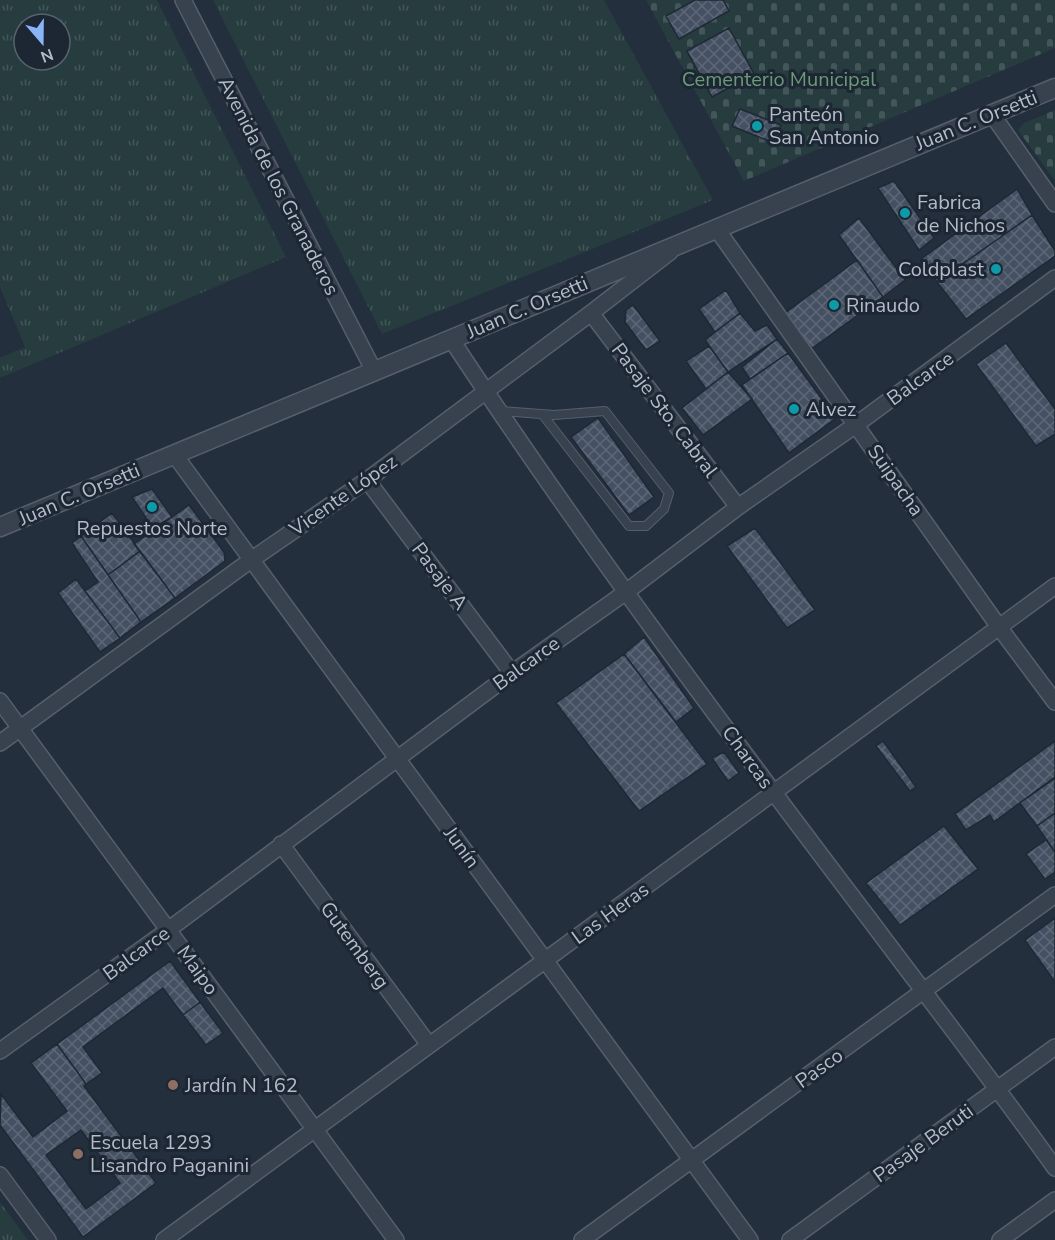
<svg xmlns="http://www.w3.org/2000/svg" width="1055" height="1240" viewBox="0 0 1055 1240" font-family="'Nunito Sans',sans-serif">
<defs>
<pattern id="grass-tufts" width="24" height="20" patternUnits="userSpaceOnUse" patternTransform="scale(1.5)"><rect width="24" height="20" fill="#263c3f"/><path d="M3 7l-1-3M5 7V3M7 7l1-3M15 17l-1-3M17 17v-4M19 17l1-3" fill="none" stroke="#435659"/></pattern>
<pattern id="cemetery-stones" width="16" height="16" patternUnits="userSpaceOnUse" patternTransform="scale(1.5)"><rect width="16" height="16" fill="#263c3f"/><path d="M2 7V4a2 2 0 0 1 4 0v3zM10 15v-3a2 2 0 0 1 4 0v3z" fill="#435659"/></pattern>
<pattern id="building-cross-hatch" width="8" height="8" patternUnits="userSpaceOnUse" patternTransform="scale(1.5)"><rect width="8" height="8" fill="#455162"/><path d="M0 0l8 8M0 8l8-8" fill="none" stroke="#5d6877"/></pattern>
</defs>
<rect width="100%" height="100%" fill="#242f3e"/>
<path fill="url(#grass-tufts)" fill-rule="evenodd" d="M0,0H157L286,257L0,378V358L25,347L0,287ZM24,24H60V60H24Z
M213,0H604L713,200L382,334Z
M0,1202L28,1240H0Z"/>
<path fill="url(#cemetery-stones)" d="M646,0H1055V48L744,181Z
M1055,110V181L1018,130L1024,123Z"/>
<path fill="url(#building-cross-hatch)" stroke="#1f2835" stroke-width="1.5" fill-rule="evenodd" d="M695,0H723L729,11L679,39L666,16Z
M729,28L754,74L712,97L687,51Z
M740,109L781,125L774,143L732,126Z
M894,181L934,238L919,250L878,188Z
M1017,189L1032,215L937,282L921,259Z
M1032,215L1055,251V256L966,319L937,282Z
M859,218L905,280L883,297L839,235Z
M857,260L883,297L811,349L785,313Z
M726,290L740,313L715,332L699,309Z
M633,305L660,341L646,350L625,322L626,310Z
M740,313L755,331L767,325L777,339L728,372L705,340Z
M777,339L788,353L750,379L742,367Z
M1006,343L1055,409V434L1036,446L976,364Z
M709,346L728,372L706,389L686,361Z
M788,353L836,418L789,453L742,385Z
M728,372L752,399L703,435L682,408Z
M598,418L654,497L629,515L571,437Z
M152,489L172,517L153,528L132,497Z
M189,505L224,552L225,561L175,598L134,544Z
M112,513L140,551L108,575L81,536Z
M755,528L815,610L787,628L727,546Z
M81,536L141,622L120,638L85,591L98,582L72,543Z
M140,551L175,598L141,622L108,575Z
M76,579L120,638L100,652L58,593Z
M644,637L694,708L676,722L624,654Z
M624,654L707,764L639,811L556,703Z
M883,741L916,787L910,791L876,746Z
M1055,741V777L994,822L990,815L966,830L955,814Z
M724,752L739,773L728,781L712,758Z
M1055,778V813L1037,826L1020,803Z
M1055,813V852L1037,826Z
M944,826L978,869L900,925L866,883Z
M1046,840L1055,852V872L1045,879L1026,854Z
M1055,918V982L1025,940Z
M170,961L200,1002L183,1015L163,988L83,1047L102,1073L86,1084L57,1044Z
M200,1002L223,1033L206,1045L183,1015Z
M57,1044L86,1084L84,1086L156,1183L83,1237L0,1125L1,1094L33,1137L67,1111L31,1063ZM81,1130L120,1183L86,1209L46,1155Z"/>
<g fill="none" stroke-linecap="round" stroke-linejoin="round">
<defs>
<path id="service" d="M501,411L554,415L605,411L669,493L664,509L646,526H629L542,414"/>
<path id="minor" d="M183,0L374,371
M991,113L1055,204
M716,228L999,627L1055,702
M591,313L738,507
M451,339C582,538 726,730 870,920C932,1003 995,1084 1055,1168
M174,454L750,1240
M367,480L512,673
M0,701L396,1240
M0,743L251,560L367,480L591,313L670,252
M281,844L429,1045
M0,1051L168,930L512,673L626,592L738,507L857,424L1055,278
M0,1175L48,1240
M164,1240L1055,586
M582,1240L1055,895
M790,1240L1055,1047
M1000,1240L1055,1200"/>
<path id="tertiary" d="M0,527L1055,88"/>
</defs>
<use href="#service" stroke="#565f6c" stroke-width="10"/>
<use href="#minor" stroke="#565f6c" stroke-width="18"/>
<use href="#tertiary" stroke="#565f6c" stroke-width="21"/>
<use href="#service" stroke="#38414e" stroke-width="8"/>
<use href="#minor" stroke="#38414e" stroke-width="15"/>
<use href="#tertiary" stroke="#38414e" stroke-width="18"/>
</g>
<g fill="#0f9aa8" stroke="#1d2633" stroke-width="2">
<circle cx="757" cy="126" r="6"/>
<circle cx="905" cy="213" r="6"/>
<circle cx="996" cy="269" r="6"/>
<circle cx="834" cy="305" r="6"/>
<circle cx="794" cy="409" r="6"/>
<circle cx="152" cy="507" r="6"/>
</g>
<g fill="#8d6e63" stroke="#1d2633" stroke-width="2">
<circle cx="173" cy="1085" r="6"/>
<circle cx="78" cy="1154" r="6"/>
</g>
<g text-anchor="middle" stroke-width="6" stroke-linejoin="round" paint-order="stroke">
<g font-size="20" fill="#6b9a76" stroke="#1d2633">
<text x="779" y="86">Cementerio Municipal</text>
</g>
<g font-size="20" fill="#b4bcc9" stroke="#1d2633" text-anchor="start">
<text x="769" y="121">Panteón<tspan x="769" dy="23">San Antonio</tspan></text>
<text x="917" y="209">Fabrica<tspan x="917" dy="23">de Nichos</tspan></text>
<text x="984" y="276" text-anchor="end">Coldplast</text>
<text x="846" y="312">Rinaudo</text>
<text x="806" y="416">Alvez</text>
<text x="152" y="535" text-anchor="middle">Repuestos Norte</text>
<text x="185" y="1092">Jardín N 162</text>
<text x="90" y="1149">Escuela 1293<tspan x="90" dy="23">Lisandro Paganini</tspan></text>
</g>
<g font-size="20" fill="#b4bcc9" stroke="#1d2633">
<text transform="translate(976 120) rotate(-22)" y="7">Juan C. Orsetti</text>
<text transform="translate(279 186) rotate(63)" y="7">Avenida de los Granaderos</text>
<text transform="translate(527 307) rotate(-23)" y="7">Juan C. Orsetti</text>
<text transform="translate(920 378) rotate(-36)" y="7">Balcarce</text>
<text transform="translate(665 410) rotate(53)" y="7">Pasaje Sto. Cabral</text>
<text transform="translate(896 480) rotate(55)" y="7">Suipacha</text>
<text transform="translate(79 494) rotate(-23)" y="7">Juan C. Orsetti</text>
<text transform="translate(343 495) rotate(-35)" y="7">Vicente López</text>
<text transform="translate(440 576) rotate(53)" y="7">Pasaje A</text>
<text transform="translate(526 663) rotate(-36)" y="7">Balcarce</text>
<text transform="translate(748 757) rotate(54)" y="7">Charcas</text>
<text transform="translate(462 847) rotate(54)" y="7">Junín</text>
<text transform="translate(610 913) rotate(-36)" y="7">Las Heras</text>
<text transform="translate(355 945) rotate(54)" y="7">Gutemberg</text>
<text transform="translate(136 953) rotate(-36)" y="7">Balcarce</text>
<text transform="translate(198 970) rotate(54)" y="7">Maipo</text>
<text transform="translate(819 1068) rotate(-36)" y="7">Pasco</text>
<text transform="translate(923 1143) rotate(-36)" y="7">Pasaje Beruti</text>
</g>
</g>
<g transform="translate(42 42) rotate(160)"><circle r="28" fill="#1d2633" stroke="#59626f" stroke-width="1.5"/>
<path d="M0-4.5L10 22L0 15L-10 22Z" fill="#8ab4f8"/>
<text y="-9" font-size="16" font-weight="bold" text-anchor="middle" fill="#b4bcc9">N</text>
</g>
</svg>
